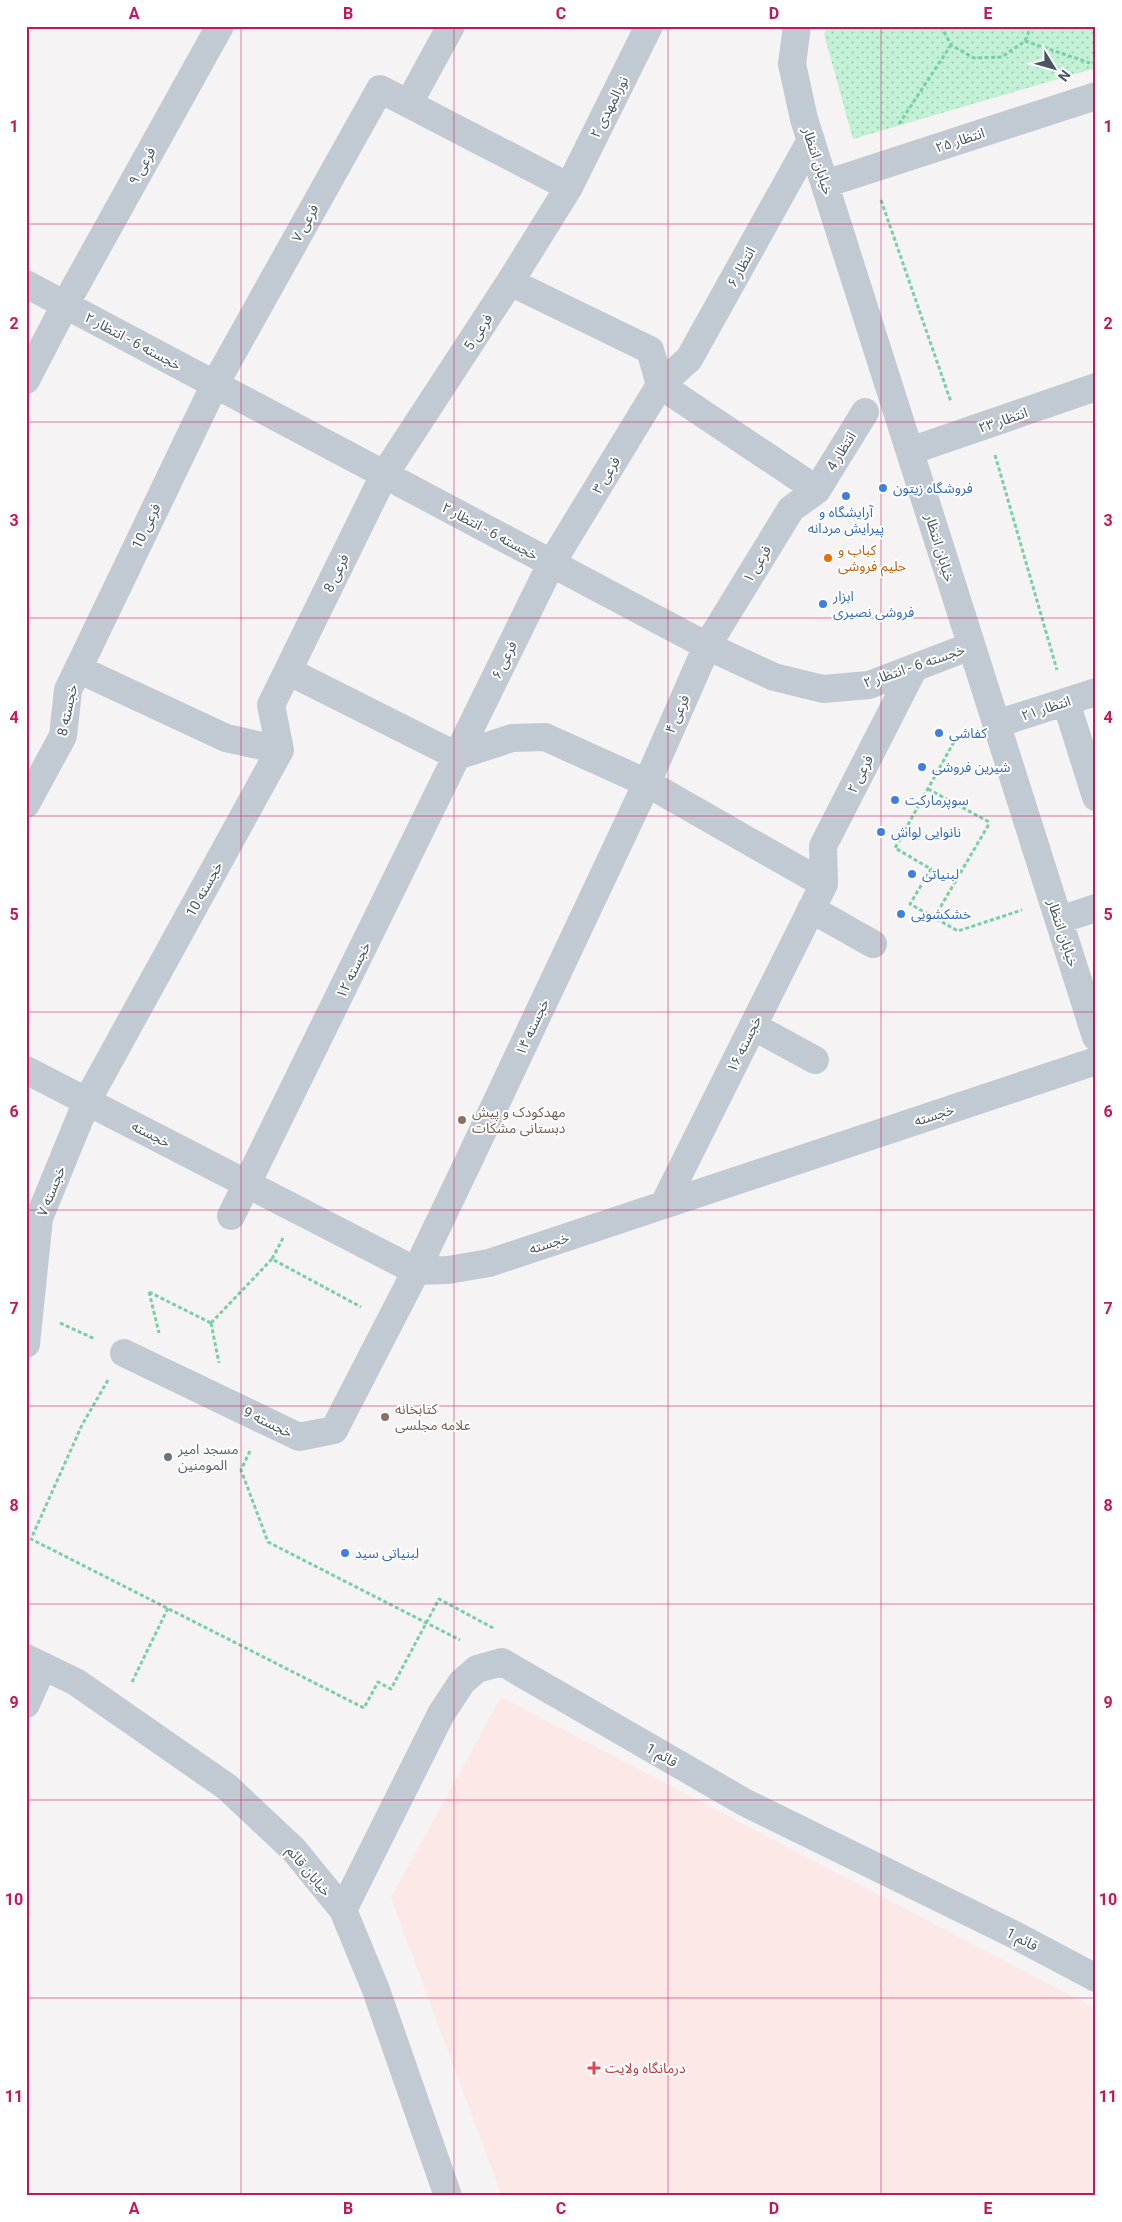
<svg xmlns="http://www.w3.org/2000/svg" width="1122" height="2222" viewBox="0 0 1122 2222" font-family="Roboto,'Noto Sans Arabic',sans-serif">
<defs>
<pattern id="grass-dots" width="8" height="8" patternUnits="userSpaceOnUse" patternTransform="scale(1.25)"><rect width="8" height="8" fill="#c3f1d5"/><path d="M2 2h.1M6 6h.1" fill="none" stroke="#a0c6b0" stroke-width="1.8" stroke-linecap="round"/></pattern>
</defs>
<rect width="100%" height="100%" fill="#f5f3f3"/>
<path fill="#fce8e6" d="M501,1697L1096,2009V2196H502L391,1898Z"/>
<path fill="url(#grass-dots)" d="M828,26H1096V68L853,139L824,34Z"/>
<g fill="none" stroke-linecap="round" stroke-linejoin="round">
<path stroke="#7ad0a6" stroke-width="3" stroke-dasharray="4 2.5" stroke-linecap="butt" d="M941,26L951,45L974,58L1002,57L1025,41L1031,26
M1025,41L1090,63
M899,124L951,45
M881,200L951,402
M995,455L1057,670
M965,736L955,740L895,848L931,869L910,904L958,931L1022,910
M928,789L991,823
M934,918L989,824
M283,1238L272,1259L361,1307
M149,1292L159,1333
M149,1292L211,1323
M60,1323L95,1339
M211,1323L272,1259
M211,1323L219,1363
M108,1380L82,1425L31,1539L364,1708L378,1682L391,1689L439,1599L495,1629
M250,1451L241,1470L268,1542L460,1640
M132,1682L168,1608"/>
<path stroke="#c1cad2" stroke-width="28" d="M797,26L792,64L804,119L1096,1037
M409,103L451,26
M825,184L1096,96
M510,282L650,350L660,385L817,490
M26,284L707,646L774,677L823,689L869,685L971,646
M26,380L65,305L220,26
M910,451L1096,387
M78,669L226,738L280,750
M288,671L457,756L512,738L545,737L647,783L824,884
M1066,702L1096,797
M996,724L1096,692
M26,804L63,736L68,690L215,384L380,89L569,187
M811,909L873,944
M1059,920L1096,908
M753,1026L815,1060
M26,1070L416,1271L448,1270L489,1263L1096,1061
M664,1204L824,884L823,846L914,668
M231,1216L551,564L660,385L689,359L811,140
M26,1344L39,1218L87,1101L280,750L271,705L384,475L510,282L569,187L649,26
M124,1353L299,1437L334,1430L416,1271L471,1156L647,783L707,646L791,509L817,490L865,412
M26,1658L76,1682L227,1787L294,1850L343,1910L376,1990L448,2196
M26,1704L43,1666
M343,1910L441,1714L462,1682L477,1669L502,1662L744,1802L1015,1935L1096,1978"/>
</g>
<path fill="none" stroke="#c2185b" stroke-width="1" stroke-opacity="0.55" d="M241,26V2196M454,26V2196M668,26V2196M881,26V2196M26,224H1096M26,422H1096M26,618H1096M26,816H1096M26,1012H1096M26,1210H1096M26,1406H1096M26,1604H1096M26,1800H1096M26,1998H1096"/>
<g fill="#3f7fe0" stroke="#fff" stroke-width="2">
<circle cx="883" cy="488" r="5"/>
<circle cx="846" cy="496" r="5"/>
<circle cx="823" cy="604" r="5"/>
<circle cx="939" cy="733" r="5"/>
<circle cx="922" cy="767" r="5"/>
<circle cx="895" cy="800" r="5"/>
<circle cx="881" cy="832" r="5"/>
<circle cx="912" cy="874" r="5"/>
<circle cx="901" cy="914" r="5"/>
<circle cx="345" cy="1553" r="5"/>
</g>
<circle fill="#e8710a" stroke="#fff" stroke-width="2" cx="828" cy="558" r="5"/>
<g fill="#8d6e63" stroke="#fff" stroke-width="2">
<circle cx="462" cy="1120" r="5"/>
<circle cx="385" cy="1417" r="5"/>
</g>
<circle fill="#6b7280" stroke="#fff" stroke-width="2" cx="168" cy="1457" r="5"/>
<path fill="#e0444e" stroke="#fff" stroke-width="2" d="M591.5 2060.5h5v5h5v5h-5v5h-5v-5h-5v-5h5z"/>
<g text-anchor="middle" stroke-width="4" stroke-linejoin="round" paint-order="stroke">
<g font-size="14" fill="#4a5661" stroke="#fff">
<text transform="translate(609 107) rotate(-63)" y="5">نورالمهدی ۲</text>
<text transform="translate(960 140) rotate(-18)" y="5">انتظار ۲۵</text>
<text transform="translate(818 161) rotate(72)" y="5">خیابان انتظار</text>
<text transform="translate(142 166) rotate(-61)" y="5">فرعی ۹</text>
<text transform="translate(305 223) rotate(-61)" y="5">فرعی ۷</text>
<text transform="translate(741 267) rotate(-61)" y="5">انتظار ۶</text>
<text transform="translate(478 332) rotate(-57)" y="5">فرعی 5</text>
<text transform="translate(133 341) rotate(28)" y="5">خجسته 6 - انتظار ۲</text>
<text transform="translate(1003 420) rotate(-19)" y="5">انتظار ۲۳</text>
<text transform="translate(841 451) rotate(-58)" y="5">انتظار 4</text>
<text transform="translate(606 475) rotate(-59)" y="5">فرعی ۳</text>
<text transform="translate(146 526) rotate(-64)" y="5">فرعی 10</text>
<text transform="translate(490 531) rotate(28)" y="5">خجسته 6 - انتظار ۲</text>
<text transform="translate(940 548) rotate(73)" y="5">خیابان انتظار</text>
<text transform="translate(757 564) rotate(-58)" y="5">فرعی ۱</text>
<text transform="translate(336 573) rotate(-64)" y="5">فرعی 8</text>
<text transform="translate(504 660) rotate(-64)" y="5">فرعی ۶</text>
<text transform="translate(914 666) rotate(-19)" y="5">خجسته 6 - انتظار ۲</text>
<text transform="translate(1046 708) rotate(-18)" y="5">انتظار ۲۱</text>
<text transform="translate(67 710) rotate(-78)" y="5">خجسته 8</text>
<text transform="translate(677 714) rotate(-66)" y="5">فرعی ۴</text>
<text transform="translate(860 774) rotate(-63)" y="5">فرعی ۲</text>
<text transform="translate(204 889) rotate(-61)" y="5">خجسته 10</text>
<text transform="translate(1063 933) rotate(72)" y="5">خیابان انتظار</text>
<text transform="translate(353 970) rotate(-64)" y="5">خجسته ۱۲</text>
<text transform="translate(532 1027) rotate(-65)" y="5">خجسته ۱۴</text>
<text transform="translate(744 1044) rotate(-64)" y="5">خجسته ۱۶</text>
<text transform="translate(934 1115) rotate(-18)" y="5">خجسته</text>
<text transform="translate(151 1134) rotate(27)" y="5">خجسته</text>
<text transform="translate(51 1191) rotate(-68)" y="5">خجسته ۷</text>
<text transform="translate(549 1243) rotate(-18)" y="5">خجسته</text>
<text transform="translate(268 1422) rotate(26)" y="5">خجسته 9</text>
<text transform="translate(662 1755) rotate(30)" y="5">قائم 1</text>
<text transform="translate(309 1871) rotate(50)" y="5">خیابان قائم</text>
<text transform="translate(1022 1939) rotate(27)" y="5">قائم 1</text>
</g>
<g font-size="14" fill="#366cbe" stroke="#fff" text-anchor="start">
<text x="893" y="493">فروشگاه زیتون</text>
<text x="846" y="517" text-anchor="middle">آرایشگاه و<tspan x="846" dy="16">پیرایش مردانه</tspan></text>
<text x="833" y="601">ابزار<tspan x="833" dy="16">فروشی نصیری</tspan></text>
<text x="949" y="738">کفاشی</text>
<text x="932" y="772">شیرین فروشی</text>
<text x="905" y="805">سوپرمارکت</text>
<text x="891" y="837">نانوایی لواش</text>
<text x="922" y="879">لبنیاتی</text>
<text x="911" y="919">خشکشویی</text>
<text x="355" y="1558">لبنیاتی سید</text>
</g>
<g font-size="14" fill="#c56008" stroke="#fff" text-anchor="start">
<text x="838" y="555">کباب و<tspan x="838" dy="16">حلیم فروشی</tspan></text>
</g>
<g font-size="14" fill="#785e54" stroke="#fff" text-anchor="start">
<text x="472" y="1117">مهدکودک و پیش<tspan x="472" dy="16">دبستانی مشکات</tspan></text>
<text x="395" y="1414">کتابخانه<tspan x="395" dy="16">علامه مجلسی</tspan></text>
</g>
<g font-size="14" fill="#5b616d" stroke="#fff" text-anchor="start">
<text x="178" y="1454">مسجد امیر<tspan x="178" dy="16">المومنین</tspan></text>
</g>
<g font-size="14" fill="#be3a42" stroke="#fff" text-anchor="start">
<text x="605" y="2073">درمانگاه ولایت</text>
</g>
</g>
<rect width="1122" height="2222" fill="none" stroke="#ffffff" stroke-width="55"/>
<g transform="translate(1054 68) rotate(127)" stroke="#ffffff" stroke-width="4" paint-order="stroke">
<path d="M0-4L9 19L0 12L-9 19Z" fill="#4a5661"/>
<text y="-8" font-size="14" font-weight="bold" text-anchor="middle" fill="#4a5661">N</text>
</g>
<rect x="28" y="28" width="1066" height="2166" fill="none" stroke="#c2185b" stroke-width="2"/>
<g font-size="16" text-anchor="middle" font-weight="bold" fill="#c2185b">
<text x="134" y="19">A</text>
<text x="348" y="19">B</text>
<text x="561" y="19">C</text>
<text x="774" y="19">D</text>
<text x="988" y="19">E</text>
<text x="14" y="132">1</text>
<text x="1108" y="132">1</text>
<text x="14" y="329">2</text>
<text x="1108" y="329">2</text>
<text x="14" y="526">3</text>
<text x="1108" y="526">3</text>
<text x="14" y="723">4</text>
<text x="1108" y="723">4</text>
<text x="14" y="920">5</text>
<text x="1108" y="920">5</text>
<text x="14" y="1117">6</text>
<text x="1108" y="1117">6</text>
<text x="14" y="1314">7</text>
<text x="1108" y="1314">7</text>
<text x="14" y="1511">8</text>
<text x="1108" y="1511">8</text>
<text x="14" y="1708">9</text>
<text x="1108" y="1708">9</text>
<text x="14" y="1905">10</text>
<text x="1108" y="1905">10</text>
<text x="14" y="2102">11</text>
<text x="1108" y="2102">11</text>
<text x="134" y="2214">A</text>
<text x="348" y="2214">B</text>
<text x="561" y="2214">C</text>
<text x="774" y="2214">D</text>
<text x="988" y="2214">E</text>
</g>
</svg>
